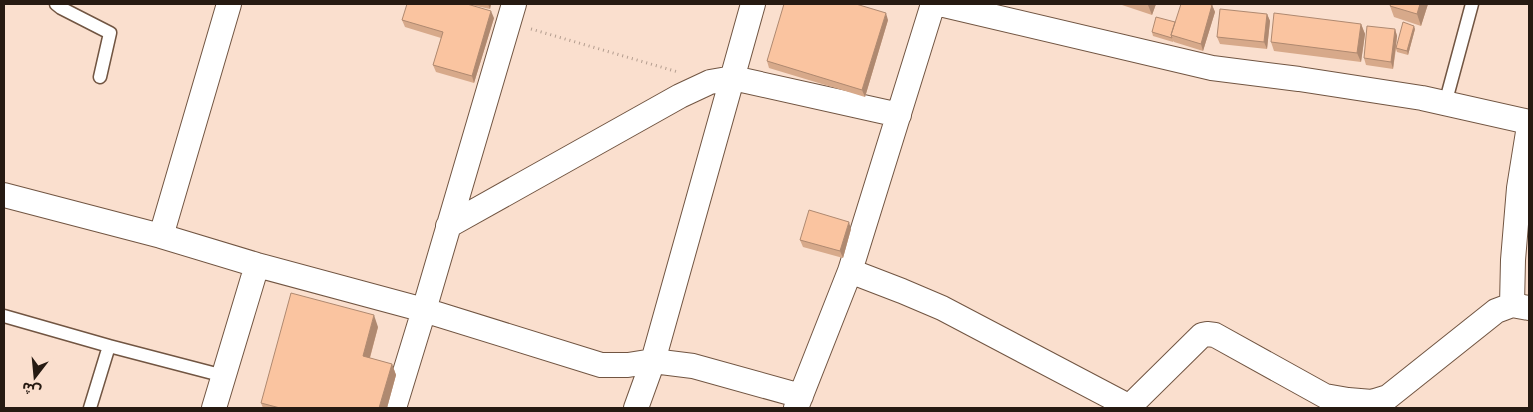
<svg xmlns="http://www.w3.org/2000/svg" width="1533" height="412" viewBox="0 0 1533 412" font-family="'Exo 2','Noto Sans Arabic',sans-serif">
<rect width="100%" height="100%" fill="#fadfce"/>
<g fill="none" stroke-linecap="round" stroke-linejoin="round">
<defs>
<path id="service" d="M56,4L61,8L110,33L100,77
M1445,104L1472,4
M4,316L109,346L224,376
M90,408L109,346"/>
<path id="minor" d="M940,4L1212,68L1299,79L1422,98L1529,122
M4,195L161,236L257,265L424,310L601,365H628L653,361L693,366L801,396
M448,226L680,96L710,82L733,78L899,115
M161,236L229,4
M850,271L902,291L942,308L1132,408
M1512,305L1513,260L1519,188L1529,126
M214,408L257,265
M394,408L424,310L514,4
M636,408L653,361L753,4
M796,408L850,271L933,4
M1128,408L1202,335L1207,334L1215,335L1325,396L1348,400L1372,402L1388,397L1496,311L1512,305L1529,308"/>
</defs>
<use href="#service" stroke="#715542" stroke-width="15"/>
<use href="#minor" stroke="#715542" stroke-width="26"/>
<path stroke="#b39d8f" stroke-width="3" stroke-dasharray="1 4" stroke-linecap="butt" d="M531,29L678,72"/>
<use href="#service" stroke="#fff" stroke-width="12"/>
<use href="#minor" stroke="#fff" stroke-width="24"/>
</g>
<path fill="#d7a98a" d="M467,4H491L490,9Z
M1119,4H1156L1152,15Z
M1428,4L1421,26L1394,17L1390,6Z
M1212,5L1215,12L1203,51L1174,42L1173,41V42L1153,36L1152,32Z
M1267,14L1270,21L1267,49L1220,44L1217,37Z
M494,18L474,83L436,72L433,65L441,38L405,27L402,20Z
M888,20L865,97L769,68L767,61Z
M1361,24L1365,34L1361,62L1274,51L1271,42Z
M1395,29L1397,36L1396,47L1415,29L1408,55L1397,52L1396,49L1393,69L1366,65L1364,58Z
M851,229L843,258L803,247L800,240Z
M378,327L370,358L392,364L396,375L387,408H263L261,403Z"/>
<path fill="#af8970" d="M488,4H491L490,9Z
M1149,4H1156L1152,15L1148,5Z
M1420,4H1428L1421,26L1417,14Z
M1212,5L1215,12L1203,51L1201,44Z
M491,11L494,18L474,83L472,76Z
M886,13L888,20L865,97L862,90Z
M1267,14L1270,21L1267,49L1264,42Z
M1361,24L1365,34L1361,62L1357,53Z
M1414,26L1415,29L1408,55L1407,51Z
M1395,29L1397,36L1393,69L1391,62Z
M849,222L851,229L843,258L840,251Z
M374,315L378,327L367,368L363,356Z
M392,364L396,375L387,408H379Z"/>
<path fill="#fac4a0" stroke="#af8970" d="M407,4H467L491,11L472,76L433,65L443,32L402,20Z
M784,4H856L886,13L862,90L767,61Z
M1181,4H1208L1212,5L1201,44L1171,35Z
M1391,4H1420L1417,14L1390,6Z
M1220,9L1267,14L1264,42L1217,37Z
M1274,13L1361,24L1357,53L1271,42Z
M1156,17L1175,22L1171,35L1172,38L1152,32Z
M1403,22L1414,26L1407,51L1396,48Z
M1367,26L1395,29L1391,62L1364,58Z
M809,210L849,222L840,251L800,240Z
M291,293L374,315L363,356L392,364L379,408H280L261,403Z"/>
<rect width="1533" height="412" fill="none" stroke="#261a12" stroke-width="10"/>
<g transform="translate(35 377) rotate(196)" stroke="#fadfce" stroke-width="4" paint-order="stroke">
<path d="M0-4L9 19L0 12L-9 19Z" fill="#261a12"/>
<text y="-8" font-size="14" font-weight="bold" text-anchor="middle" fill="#261a12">ش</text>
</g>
</svg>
